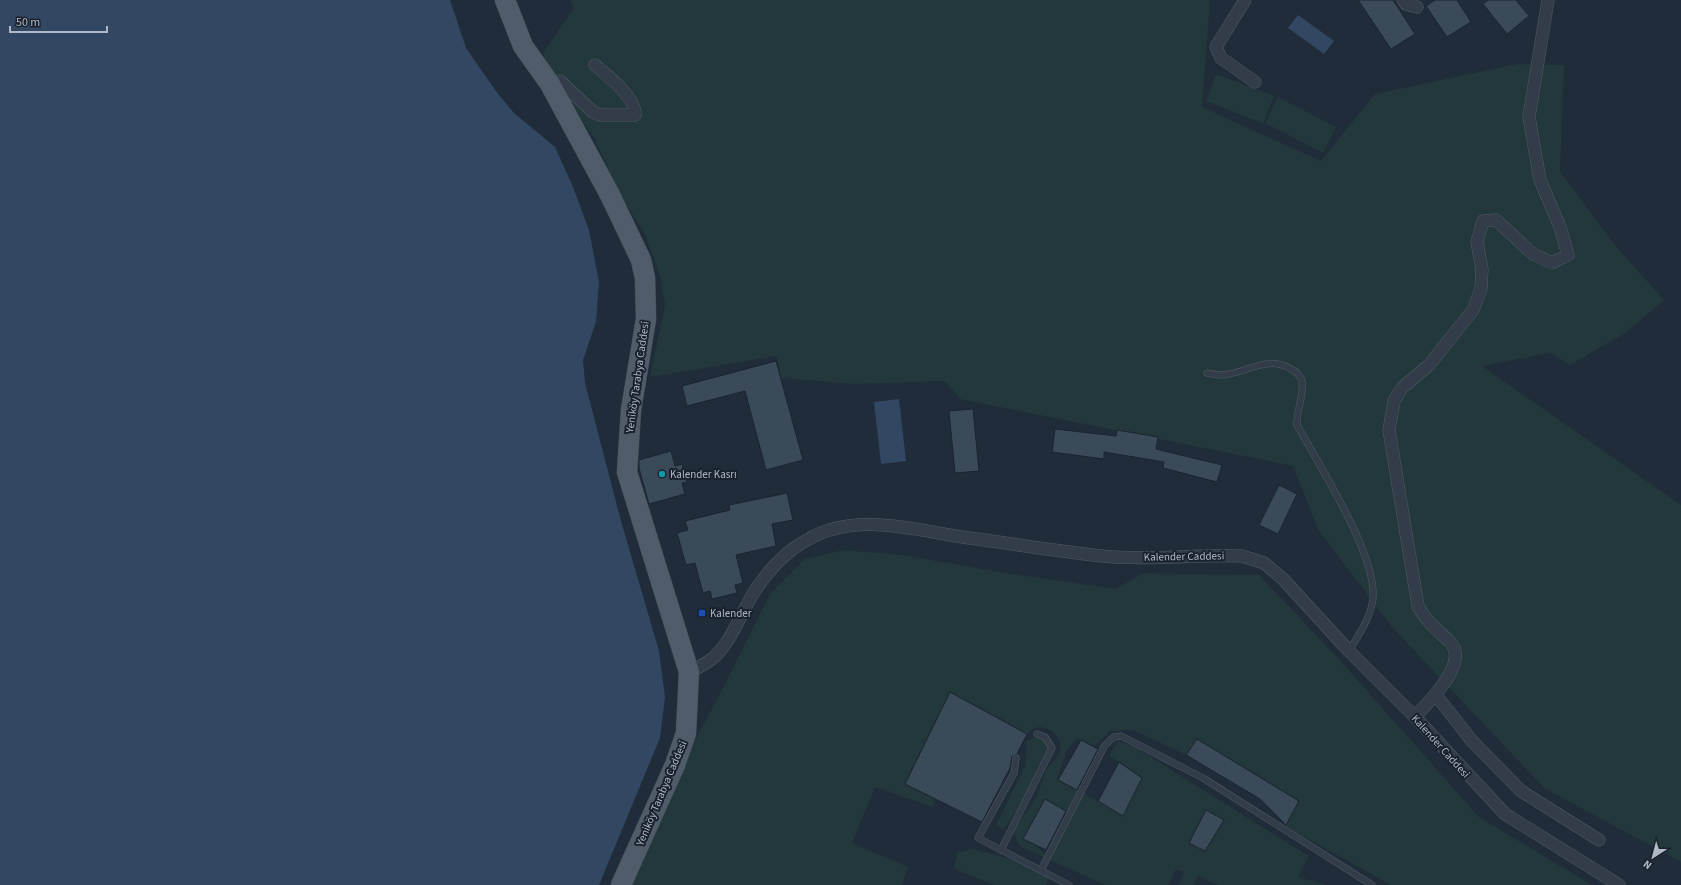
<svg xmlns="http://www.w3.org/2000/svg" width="1681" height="885" viewBox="0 0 1681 885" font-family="'Source Sans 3',sans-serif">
<rect width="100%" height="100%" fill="#202c39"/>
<path fill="#22383a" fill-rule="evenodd" d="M570,0H1210L1202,107L1321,161L1375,94L1517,64L1564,65L1560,171L1614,244L1664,300L1624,334L1570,365L1550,353L1482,366L1681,505V862L1544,788L1391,626L1318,529L1293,466L960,399L945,381L854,384L781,378L777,356L650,377L665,305L660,276L645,234L621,196L594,138L551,77L543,53L574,8Z
M1216,74L1274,96L1263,124L1206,101Z
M1278,97L1336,127L1323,153L1265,123Z
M843,550L902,555L1006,573L1116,589L1143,573L1259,575L1337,657L1479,817L1592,885H1391L1285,826L1299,801L1197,739L1186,755L1133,730L1110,731L1095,746L1077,738L1066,752L1057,779L1123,815L1142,778L1109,756L1118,741L1133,746L1309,856L1298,877L1326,885H1218L1198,876L1194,885H1178L1184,872L1176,869L1168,885H1105L1019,846L1013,831C1021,819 1031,807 1037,795C1041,787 1042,778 1046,771C1049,764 1058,760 1060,751C1064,733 1039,718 1027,734L950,692L905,783L935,799L933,807L875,787L852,843L908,867L902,885H628L659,808L723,688L770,594L805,559ZM1045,799L1067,812L1049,851L1048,859L1038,847L1023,839ZM1206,810L1223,820L1205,851L1189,842Z
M1040,734L1051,741L1054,754L1043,760L1036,770V782L1003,830L996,825L1025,766L1027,741Z
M973,849L1022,862L1052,876L1046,885H994L954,869L957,853Z"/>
<path fill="#324862" d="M0,0H450L466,48L498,94L514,113L555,147L573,187L589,230L599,282L596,322L583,360L585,383L621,521L659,651L665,697L660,738L599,885H0Z
M1298,15L1334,41L1324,54L1288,28Z
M899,399L906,461L881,464L874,402Z"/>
<path fill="#3b4a59" stroke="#1b2430" d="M1358,0H1393L1415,34L1391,49Z
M1435,0H1457L1471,22L1447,37L1426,6Z
M1488,0H1516L1529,16L1507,34L1483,4Z
M776,361L803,460L766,470L745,391L687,406L682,386Z
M973,409L979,471L955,473L949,411Z
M1055,429L1116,436L1117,430L1158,437L1156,449L1222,465L1217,482L1163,468L1164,462L1104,452V459L1052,452Z
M671,451L675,466L682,464L687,482L682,483L685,494L649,504L639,468V460Z
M1279,485L1297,494L1278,534L1259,525Z
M787,493L793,520L772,524L776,546L736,555L743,583L735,585L737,593L712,599L710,591L703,593L695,563L686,565L677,533L688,530L685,521L730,510L729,505Z
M950,692L1027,734L1017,754L1012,756L1010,768L982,822L905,784Z
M1197,739L1299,801L1286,825L1260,799L1186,755Z
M1081,740L1098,749L1077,790L1058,780Z
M1119,762L1142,778L1123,816L1098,801Z
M1045,799L1066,811L1046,850L1023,839Z
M1206,810L1224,820L1205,851L1189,843Z"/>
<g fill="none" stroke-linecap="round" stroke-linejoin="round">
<defs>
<path id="service" d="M1207,373C1215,375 1221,376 1229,374C1251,370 1269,356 1291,369C1297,372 1301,376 1302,382C1304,397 1296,411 1297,425C1319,465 1377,555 1373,598C1371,618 1359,634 1349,651
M1016,758L1014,773L978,838L1069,885
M1001,850L1052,748L1045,737L1037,734
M1041,870L1105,745L1114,737L1121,736L1203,778L1372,885"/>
<path id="minor" d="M1245,0L1216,47L1221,58L1255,82
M1403,0L1406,4L1417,7
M550,84L560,81L593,112L600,115H635C637,99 607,75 595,65
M689,672C697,668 706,664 713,658C732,642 742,610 756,589C769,570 786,551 807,540C853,512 912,529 962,537C1009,543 1055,551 1102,556C1147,561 1196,554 1242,556L1264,563L1283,579L1349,651L1415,717L1505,814L1619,885
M1435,694L1472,741L1521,791L1599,840
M1415,717C1429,701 1470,663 1450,642C1437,629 1427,623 1418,606L1389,430L1394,401L1402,388L1429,365L1473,310L1481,289L1482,269L1477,242L1483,221L1496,220L1533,254L1552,263L1568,255L1560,227L1540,180L1529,117L1548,0"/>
<path id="primary" d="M505,0L523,46L550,84L610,195L641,260L645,278L646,319L631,410L627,472L689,672L686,733L675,765L621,885"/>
</defs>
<use href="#service" stroke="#515b67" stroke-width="7"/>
<use href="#minor" stroke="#515b67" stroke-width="13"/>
<use href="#primary" stroke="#404956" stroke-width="21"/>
<use href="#service" stroke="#333d49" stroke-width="6"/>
<use href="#minor" stroke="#333d49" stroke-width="12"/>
<use href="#primary" stroke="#515c6a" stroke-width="20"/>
</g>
<circle fill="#0f9aa8" stroke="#19222e" stroke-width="1.5" cx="662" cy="474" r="4"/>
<rect fill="#1a4fb4" stroke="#19222e" stroke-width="1.5" x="698" y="609" width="8" height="8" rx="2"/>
<g text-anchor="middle" stroke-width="4" stroke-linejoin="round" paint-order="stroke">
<g font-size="11" fill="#aeb8c6" stroke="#19222e">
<text transform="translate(637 377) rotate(-82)" y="4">Yeniköy Tarabya Caddesi</text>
<text transform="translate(1184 556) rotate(-1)" y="4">Kalender Caddesi</text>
<text transform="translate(1441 746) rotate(48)" y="4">Kalender Caddesi</text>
<text transform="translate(661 793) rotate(-67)" y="4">Yeniköy Tarabya Caddesi</text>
</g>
<g font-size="11" fill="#aeb8c6" stroke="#19222e" text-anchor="start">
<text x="670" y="478">Kalender Kasrı</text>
<text x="710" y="617">Kalender</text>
</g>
</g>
<g transform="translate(1653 857) rotate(216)" stroke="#19222e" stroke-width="3" paint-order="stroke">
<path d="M0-3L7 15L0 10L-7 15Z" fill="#aeb8c6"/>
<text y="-6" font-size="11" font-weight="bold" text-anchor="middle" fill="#aeb8c6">N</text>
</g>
<path d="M10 26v6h97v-6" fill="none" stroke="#aeb8c6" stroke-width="2"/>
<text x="16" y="26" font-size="12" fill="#aeb8c6" stroke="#19222e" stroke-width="3" paint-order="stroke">50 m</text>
</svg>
